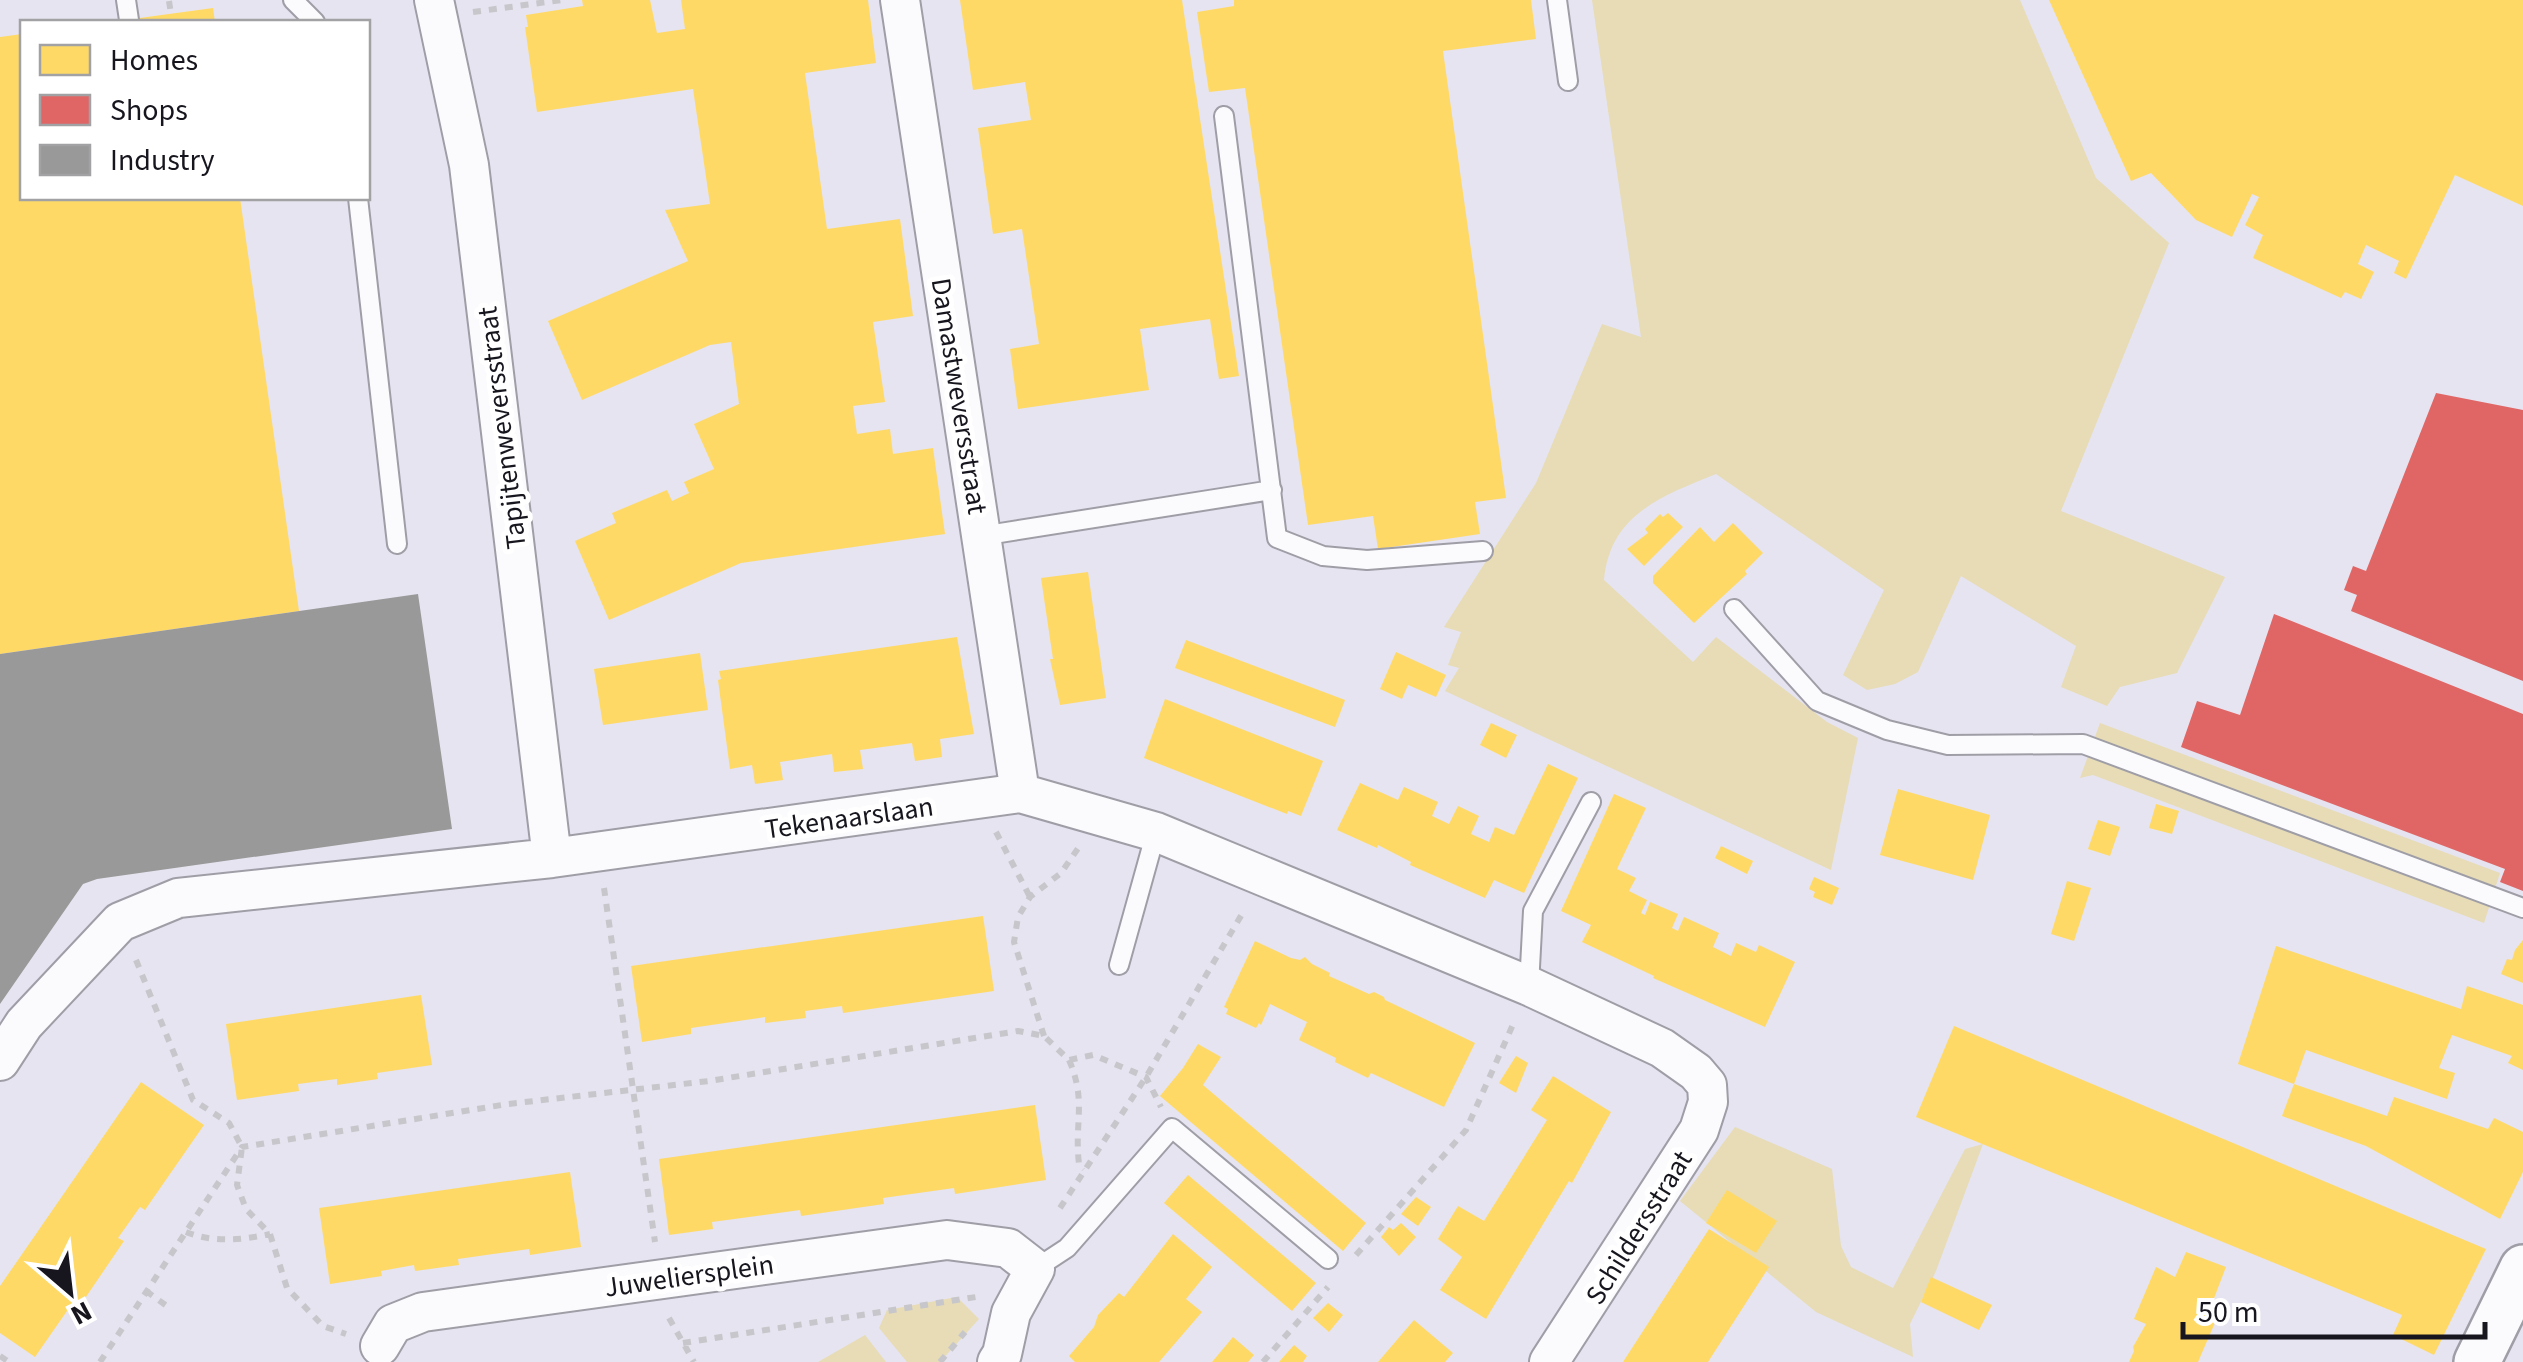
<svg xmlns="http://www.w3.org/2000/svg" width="2523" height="1362" viewBox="0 0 2523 1362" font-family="'Source Sans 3',sans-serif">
<rect width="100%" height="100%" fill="#e6e4f0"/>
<path fill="#e7dcb6" d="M1592,0H2020L2096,178L2169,243L2061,511L2225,577L2177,673L2120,687L2107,706L2061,687L2076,646L1961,576L1918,672L1895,684L1867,690L1843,675L1884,590L1716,474C1662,496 1610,514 1604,580L1693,662L1716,637L1827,722L1858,738L1831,870L1445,691L1459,668L1448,665L1461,632L1444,627L1536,483L1602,324L1641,337Z
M2100,723L2500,873L2484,923L2093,775L2080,778Z
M1735,1127L1832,1169L1841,1246L1851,1267L1893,1288L1965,1149L1983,1144L1936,1271L1910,1324L1913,1357L1816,1312L1680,1201Z
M957,1297L979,1319L940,1362H907L879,1328L887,1310Z
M865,1335L886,1362H818Z"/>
<path fill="#ffd966" d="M582,0H650L657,33L685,29L681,0H868L876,63L805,73L827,229L900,219L913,316L873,322L885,402L853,406L857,434L890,429L893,454L933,448L945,534L741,563L609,620L575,541L616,523L612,513L667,490L672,501L689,493L684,482L714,469L694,424L739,404L731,342L710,345L582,400L548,321L688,261L665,210L710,204L693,89L537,112L525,27H528L526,15L583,6Z
M960,0H1182L1239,376L1219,379L1210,319L1140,329L1149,390L1018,409L1010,349L1039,344L1022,229L993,234L978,128L1031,120L1025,82L973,90Z
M1234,0H1531L1536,39L1443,51L1506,498L1475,502L1480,534L1378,549L1373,516L1308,525L1245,88L1209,92L1197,12L1234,6Z
M2049,0H2523V206L2455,175L2406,279L2394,273L2399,261L2366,245L2358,264L2374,272L2361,299L2345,292L2341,298L2253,258L2263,235L2245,225L2259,197L2252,194L2232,237L2196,220L2151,173L2131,181Z
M213,8L215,22H125V20Z
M22,34V198H240L299,611L0,654V37Z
M1668,513L1683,527L1644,566L1627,549L1648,533L1645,529L1660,514L1663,517Z
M1733,523L1763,553L1745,571L1747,574L1694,623L1653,583V576L1700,527L1714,542Z
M1088,572L1106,698L1060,705L1050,659H1053L1041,578Z
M957,637L974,734L940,739L942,757L915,761L912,743L860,750L863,769L834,772L832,754L780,762L783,780L755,784L752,765L730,769L718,680L721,679L719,671Z
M1186,640L1345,700L1335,727L1175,668Z
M1396,652L1446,675L1436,697L1408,685L1402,699L1380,689Z
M700,653L708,710L603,725L594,669Z
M1165,699L1323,761L1301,816L1288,811L1287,814L1144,758Z
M1491,723L1517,735L1506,758L1480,745Z
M1548,764L1578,778L1524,893L1494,880L1485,898L1410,865L1411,862L1378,845L1377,848L1337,830L1360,783L1398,800L1404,787L1438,802L1432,816L1449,824L1458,806L1479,816L1471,834L1489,842L1495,827L1514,835Z
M1898,789L1990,815L1973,880L1880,855Z
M1614,794L1646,808L1617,869L1636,878L1629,891L1647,900L1641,913L1645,915L1650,902L1678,914L1672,928L1678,931L1684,917L1719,933L1713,947L1731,956L1736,943L1756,952L1759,945L1795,962L1765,1027L1653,978L1654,976L1582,942L1591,925L1561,911Z
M2156,804L2179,811L2172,834L2149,828Z
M2098,820L2120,827L2110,856L2088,849Z
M1721,846L1753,861L1747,874L1715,858Z
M1814,877L1839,888L1832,905L1813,897L1815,892L1809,889Z
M2067,881L2091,888L2074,941L2051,934Z
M983,916L994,991L843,1013L842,1006L805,1011L806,1018L765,1023V1017L691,1028V1034L642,1042L631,966Z
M2523,940V983L2501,974L2507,959L2512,960L2515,950Z
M1255,941L1291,958L1300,960L1305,957L1312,964L1330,973L1329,976L1369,994L1374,992L1384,997L1385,1000L1475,1043L1444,1107L1371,1073L1368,1078L1335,1062L1336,1058L1299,1040L1307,1022L1270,1004L1261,1025L1259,1023L1256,1028L1226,1014L1228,1009L1224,1007Z
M2276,946L2461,1009L2467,986L2523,1005V1070L2508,1063L2512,1056L2452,1035L2439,1068L2455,1073L2447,1099L2306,1050L2294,1084L2387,1116L2394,1097L2488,1129L2494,1118L2523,1132V1172L2500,1219L2366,1146L2282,1116L2294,1084L2238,1064Z
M421,995L432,1065L377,1073L378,1079L337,1085V1079L298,1084L299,1091L237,1100L226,1024Z
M1954,1026L2486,1249L2434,1355L2393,1335L2402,1315L1916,1117Z
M1198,1044L1221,1057L1203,1085L1366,1223L1343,1251L1160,1096L1183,1068Z
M1516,1056L1528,1063L1516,1093L1499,1083Z
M1553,1076L1611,1112L1572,1183L1569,1181L1486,1319L1440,1290L1462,1257L1438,1239L1458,1206L1484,1221L1547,1120L1531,1110Z
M141,1082L204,1125L145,1210L140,1207L118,1238L124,1241L73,1316L67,1311L35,1357L0,1333V1286Z
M1035,1105L1046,1180L955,1194L954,1188L883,1198L884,1204L801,1216L800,1210L712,1222L713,1229L669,1235L659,1159Z
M570,1172L581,1247L530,1255L529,1249L493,1254L458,1259L459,1265L415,1271L414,1265L381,1271L382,1276L330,1284L319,1208Z
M1188,1175L1316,1283L1292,1311L1164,1203Z
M1727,1190L1777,1221L1756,1253L1706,1223Z
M1416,1197L1431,1207L1418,1226L1401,1214Z
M1401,1223L1416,1237L1399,1256L1381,1237L1389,1227L1393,1230Z
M1709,1229L1769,1267L1708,1362H1623Z
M1173,1234L1212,1267L1186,1299L1202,1312L1159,1362H1075L1069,1356L1094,1327L1098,1315L1119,1293L1124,1297Z
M2186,1252L2226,1267L2208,1314L2217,1318L2198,1362H2129L2134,1351L2133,1347L2146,1324L2134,1319L2156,1267L2175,1277Z
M1931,1277L1992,1305L1979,1330L1921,1302Z
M1328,1303L1343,1315L1329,1332L1313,1318Z
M1414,1320L1453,1353L1445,1362H1378Z
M1233,1337L1254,1355L1248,1362H1212Z
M1294,1345L1307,1356L1303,1362H1279Z"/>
<path fill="#e06666" d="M2436,393L2523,410V681L2351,611L2357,595L2344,590L2353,566L2366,571Z
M2274,614L2523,714V891L2500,882L2505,869L2181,747L2197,701L2240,715Z"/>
<path fill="#999" d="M418,594L452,829L97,879L83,884L0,1004V654Z"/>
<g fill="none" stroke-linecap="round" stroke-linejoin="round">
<defs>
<path id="service" d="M126,0L129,20
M293,0L315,22
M1557,0L1568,81
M1224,116L1277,538L1323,556L1367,560L1483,551
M358,198L397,544
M981,536L1272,490
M1734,609L1817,701L1887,730L1948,745L2083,744L2523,908
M1119,965L1156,832
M1529,986L1533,911L1591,802
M1035,1269L1067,1248L1172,1128L1328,1259"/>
<path id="minor" d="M434,0L469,165L552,858
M900,0L1020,793
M0,1061L24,1024L120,922L178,898L552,858L1020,793L1156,832L1529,986L1662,1048L1696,1072L1707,1085L1708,1102L1699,1130L1549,1362
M380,1346L393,1324L423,1312L947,1240L1008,1248L1035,1269L1011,1313L1002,1354L997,1362"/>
<path id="tertiary" d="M2477,1362L2523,1268"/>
</defs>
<use href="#service" stroke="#9f9ea7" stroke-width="22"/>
<use href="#minor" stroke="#9f9ea7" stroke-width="42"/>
<use href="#tertiary" stroke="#9f9ea7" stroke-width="50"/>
<path stroke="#c7c6ca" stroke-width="6" stroke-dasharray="8 8" stroke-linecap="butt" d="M169,1L171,14
M473,12L562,0
M996,832L1030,897
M604,888L655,1242
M136,960L193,1100L229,1123L242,1147L237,1185L246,1209L270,1234L287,1288L323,1326L346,1334
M1044,1036L1014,942L1018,917L1030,897L1061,873L1079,847
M1069,1060C1087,1101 1074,1123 1079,1164L1084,1169
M1060,1208L1146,1077L1245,909
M186,1232C213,1243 242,1240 270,1234
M1356,1255L1466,1130L1515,1020
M146,1291L171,1309
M669,1318L694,1362
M683,1343L976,1297
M0,1356L9,1362
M100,1362L242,1147L508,1104L709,1081L1018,1031L1044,1036L1069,1060L1093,1055L1146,1077L1161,1107
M940,1362L965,1332
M1263,1362L1328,1287"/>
<use href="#service" stroke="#fbfbfd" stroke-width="18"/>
<use href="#minor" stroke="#fbfbfd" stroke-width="38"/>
<use href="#tertiary" stroke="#fbfbfd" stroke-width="45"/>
</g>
<g text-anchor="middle" stroke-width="10" stroke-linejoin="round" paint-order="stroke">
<g font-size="28" fill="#17161e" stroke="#fff">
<text transform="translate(960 396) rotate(81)" y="10">Damastweversstraat</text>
<text transform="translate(501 428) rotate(-97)" y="10">Tapijtenweversstraat</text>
<text transform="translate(849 817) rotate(-8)" y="10">Tekenaarslaan</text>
<text transform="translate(1638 1227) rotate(-58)" y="10">Schildersstraat</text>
<text transform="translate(689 1275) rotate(-8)" y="10">Juweliersplein</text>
</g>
</g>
<rect x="20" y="20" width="350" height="180" fill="#ffffff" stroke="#a2a2a5" stroke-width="2.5"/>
<rect x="40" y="45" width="50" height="30" fill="#ffd966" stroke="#a2a2a5" stroke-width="2.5"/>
<text x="110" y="70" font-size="30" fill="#17161e">Homes</text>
<rect x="40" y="95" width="50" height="30" fill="#e06666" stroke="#a2a2a5" stroke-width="2.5"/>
<text x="110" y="120" font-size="30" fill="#17161e">Shops</text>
<rect x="40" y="145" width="50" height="30" fill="#999999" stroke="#a2a2a5" stroke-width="2.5"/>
<text x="110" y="170" font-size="30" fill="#17161e">Industry</text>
<g transform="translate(70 1292) rotate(152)" stroke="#ffffff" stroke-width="8" paint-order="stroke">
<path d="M0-8L18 38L0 25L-18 38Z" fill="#17161e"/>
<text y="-15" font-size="28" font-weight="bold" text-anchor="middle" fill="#17161e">N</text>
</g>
<path d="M2183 1322v15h302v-15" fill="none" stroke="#17161e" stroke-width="5"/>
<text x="2198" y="1322" font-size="30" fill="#17161e" stroke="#ffffff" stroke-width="8" paint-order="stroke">50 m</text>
</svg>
